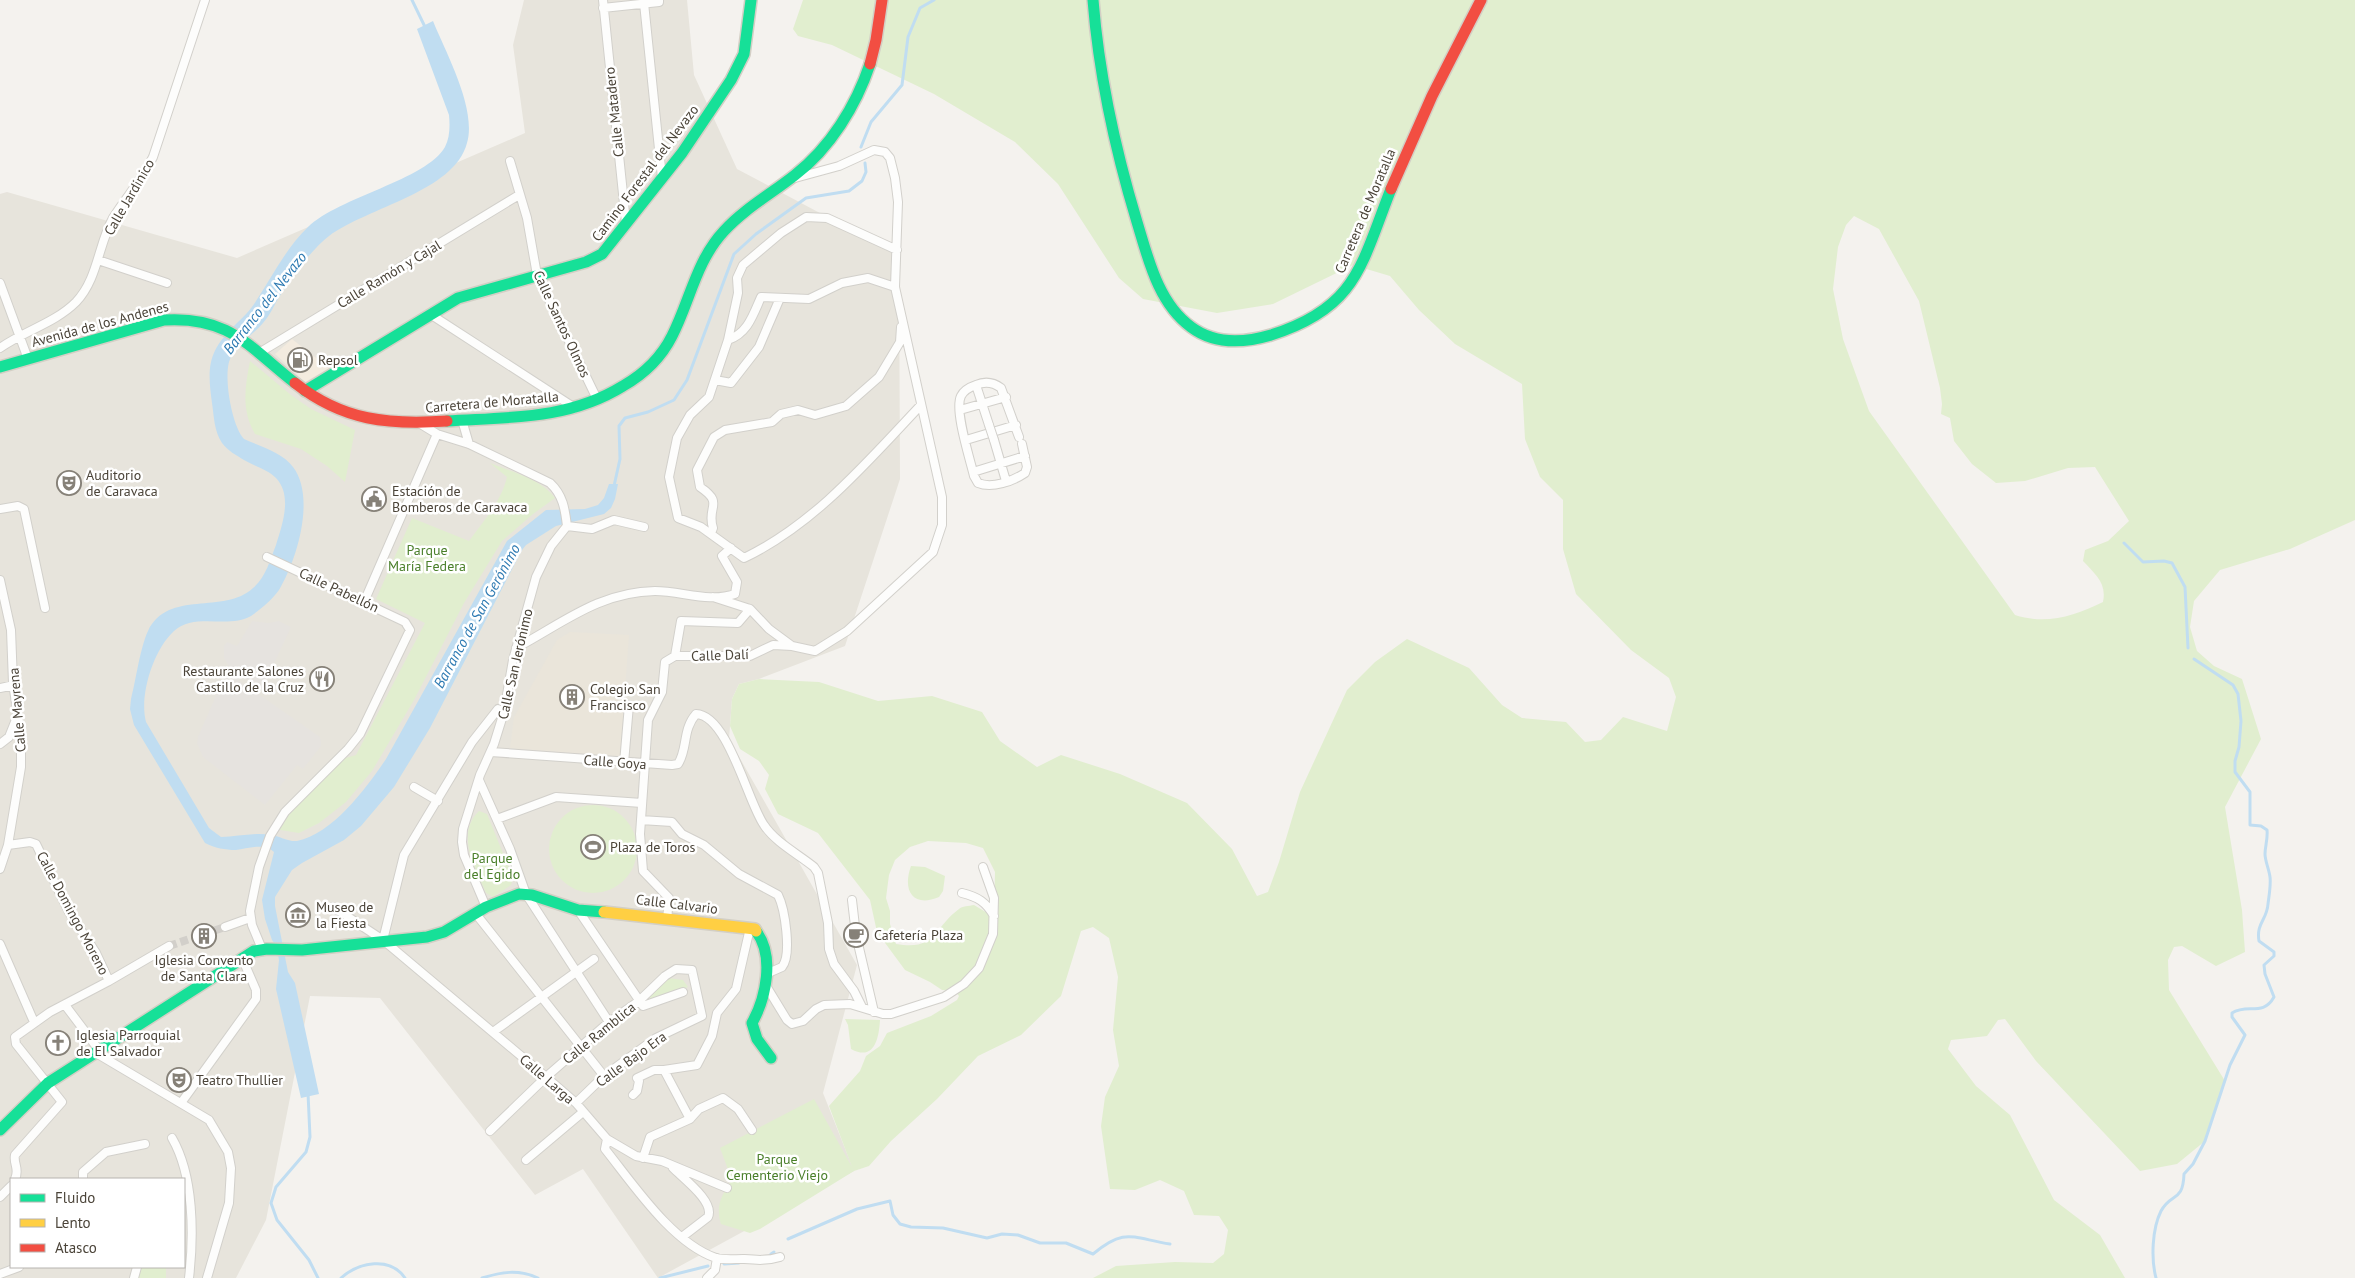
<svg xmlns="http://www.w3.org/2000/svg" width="2355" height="1278" viewBox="0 0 2355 1278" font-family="'PT Sans',sans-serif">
<rect width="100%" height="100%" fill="#f4f2ee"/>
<path fill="#e7e4dc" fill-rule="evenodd" d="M524,0H687L694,75L737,169L899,255L900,479L845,646L759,679L739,684L732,699L729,739L857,965L823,1093L854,1171L658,1278L583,1169L535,1195L380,998L310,996L266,1220L236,1278H0V194L7,192L237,258L525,133L513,45ZM11,1179H184V1267H11Z"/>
<path fill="#f3ebdf" d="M292,339L329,368L305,382L275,354Z"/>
<path fill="#eae5da" d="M570,632L629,635L620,757L510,748L514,717L557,640Z"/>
<path fill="#e1eecf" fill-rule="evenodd" d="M803,0H2355V520L2290,549L2220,570L2194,601L2190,627L2197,651L2214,666L2242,679L2261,739L2225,807L2242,910L2245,952L2216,966L2182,946L2174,947L2168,960L2169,990L2225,1081L2205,1141L2177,1164L2140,1171L2036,1061L2005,1019L1998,1020L1987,1036L1951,1040L1948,1049L1976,1086L2010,1115L2054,1200L2100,1235L2125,1278H1093L1116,1266L1175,1262L1213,1263L1224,1254L1228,1230L1219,1216L1194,1215L1184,1191L1160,1180L1135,1190L1110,1189L1101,1126L1105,1097L1119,1066L1113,1030L1118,977L1109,938L1093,927L1081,931L1061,996L1021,1035L978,1056L937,1099L891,1141L869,1166L854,1171L760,1229L750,1233L721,1224C715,1206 722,1194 732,1180L720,1148L814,1099L852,1167L829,1106L860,1071L866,1056L880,1046L887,1033L931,1016L957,1000L959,996L955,991L942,990L930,982L905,970L877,932L870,900L818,833L778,814L765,789L769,775L759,761L740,749L730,726L732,699L739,684L759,679L819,682L878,701L932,696L982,712L1000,741L1037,767L1061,755L1120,774L1187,803L1232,849L1257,896L1268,892L1279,862L1300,792L1347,690L1375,662L1407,639L1469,668L1502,705L1522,718L1566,722L1585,742L1601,740L1623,717L1667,731L1676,697L1669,678L1631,650L1576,594L1563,549V500L1540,477L1525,439L1522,384L1455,344L1419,310L1390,276L1353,265L1273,304L1217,313L1143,299L1119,278L1058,184L1015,142L934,94L832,45L798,36L793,29ZM1854,216L1879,229L1919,301L1940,388L1942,404L1941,414L1950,418L1954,441L1972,464L1996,483L2025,481L2068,468L2095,467L2129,521L2108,541L2085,550L2083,561C2095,574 2107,583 2103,602C2075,616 2046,625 2015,615L1869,411L1843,339L1833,289L1838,247L1846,225ZM928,841L966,843L983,848L995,872L994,917L974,905C969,906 962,906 959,909C933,928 937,951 896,944L890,924V911L886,898L889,875L895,860L910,847Z
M250,361L291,395L311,409L355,430L345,482L327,466L301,449L255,434C241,410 245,387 250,361Z
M490,463C512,472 541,479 555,498L533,514L502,541L464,603L414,700L372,771L346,802L319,823L299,833L274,829L335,761L356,755L425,623L376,599L412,518L469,541C484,520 501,502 507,477Z
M549 849a44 44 0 1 1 88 0a44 44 0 1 1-88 0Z
M479,811L487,814L513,878L511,885L493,897L486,893C475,868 455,834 479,811Z
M911,866L925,867L945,876L943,891L939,897C913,908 902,891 911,866Z
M668,978L683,980L688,987L651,1001L649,995Z
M845,1019L880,1020C879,1037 875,1062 851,1049L848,1025Z
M141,1267H166V1278H137Z"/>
<path fill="#e6e3df" d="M252,621L268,623L279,621L291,627L262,689L241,675L238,680L320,737L321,741V746L303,769L297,765L265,805L203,757L197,743L198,737L229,666L224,658V646L227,642L237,646Z"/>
<path fill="#c0ddf1" d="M433,21C446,53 477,109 467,143C454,192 368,207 329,236C313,248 292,276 281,294C275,303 271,314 263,323C253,335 233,346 229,362C224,380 232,426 244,439C259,446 283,453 293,467C316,497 297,560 279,590C272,600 261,609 251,616C229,629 194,612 174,631C153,650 139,696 146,722L209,828L221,837C237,837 255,832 271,835C279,836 289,842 297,841C333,834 367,787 386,759L507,541L546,510L585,509L598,505L604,498L609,484H618L615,499L611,508L604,514L556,526L526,545L522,550L430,728L394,787L361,826L344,840L302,863L292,870L275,897V906L288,972L295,983L319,1094L301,1098L276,989L279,960L276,945L272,940L265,919L262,900L274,852C264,842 248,849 236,850C225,850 215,848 205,843L134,725L130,709L131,699C136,680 140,648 148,631C168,589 224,615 253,588C266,577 270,560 276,545C282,525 293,496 276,478C268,470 254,466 244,460C236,455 228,451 222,443C214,431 214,416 212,403C207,367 208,352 234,326C242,318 251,310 256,301C272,277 286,248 308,227C339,197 426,180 445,147C450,137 450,126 449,115L417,29Z"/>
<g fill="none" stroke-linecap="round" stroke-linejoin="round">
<path stroke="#c0ddf1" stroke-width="3" d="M412,0L426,29
M861,147L871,122L902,85L908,37L920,8L934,0
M614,486L620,459L619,426L625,418L648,412L674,400L687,380L734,254L756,234L806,198L849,191L862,181L866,172L865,163
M2124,543L2143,562L2164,561L2172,563L2185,587L2188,648
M308,1093L310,1137L306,1152L276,1187L271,1203L277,1220L309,1260L318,1278
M788,1239L857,1209L890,1201L893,1215L900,1224L911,1227L943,1228L987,1238L1002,1234L1018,1235L1040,1243H1066L1093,1254C1125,1227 1132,1238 1170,1244
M771,1254L774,1252
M724,1264L739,1263
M341,1278C359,1262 390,1256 405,1278
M482,1278C501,1272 518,1269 538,1278
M660,1278L708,1266
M2156,1278C2151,1259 2152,1229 2161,1211C2171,1192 2183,1203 2184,1174L2193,1164L2205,1141L2230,1065L2245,1035L2232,1017V1013C2247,1003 2263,1017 2274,997L2265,974L2264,965L2274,956V952L2259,941C2256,923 2267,920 2268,904C2269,896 2271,885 2270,877C2269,869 2265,861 2265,854C2265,846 2268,839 2267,830L2261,826L2250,825V792L2235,772V761L2239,747L2241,721L2238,694L2233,685L2194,659"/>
<path stroke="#d2cfca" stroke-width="8" stroke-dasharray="8 4" stroke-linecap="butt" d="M169,946L225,927"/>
<defs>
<path id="street" d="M603,0L626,223
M644,3L662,178
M603,8L659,2V0
M510,161L527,218L537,275L597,399
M897,250L827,218L806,217L781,233L743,265L737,278L738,293L728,340L709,397L690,415L677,438L669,477L678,518L701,527L744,558C815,524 868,461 921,405
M98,260L167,283
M0,283L28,359
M430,314L575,408
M728,340C748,333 753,315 761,297L809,299L842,283L868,278L895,287
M0,348C24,331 55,323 76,302C98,279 98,245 113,218C126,197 142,180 153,157L205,0
M259,353L519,195
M715,380L731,383L759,347L780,298
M976,385L989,425
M960,410L1006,397
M462,420L469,444
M419,423L437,434L469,444L550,483C563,495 565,509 567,526L551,546L536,577L513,660L504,712L494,744L480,775L463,829L462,842L464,855L486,907
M1019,437L1001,388C993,382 985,381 976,385C970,387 964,390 961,396C954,410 970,459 974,476L978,483C992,489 1013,481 1025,473L1027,467L1022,444
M966,440L1016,425
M994,440L1006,481
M973,472L1025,456
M0,509L18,506L24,509L45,608
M567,526L592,529L614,520L644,527
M711,533L713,528C706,506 725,504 700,487L697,470L714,437L725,430L772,422L781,414L798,410L815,415L846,406L879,377L900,342L901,327
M0,580L11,630L13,683L21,737V767L8,845L0,869
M713,597L750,609L769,629L792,646L815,651L847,631L933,552L942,525V497L895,287L898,202L895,178L890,158L885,152L874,150L839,166L795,178
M364,602L437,434
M516,648C563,623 599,592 655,591C682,591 709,603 735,594L737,582L722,556L731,548
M675,656L681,621L738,623L750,609
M0,688L14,685
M0,744L9,737L17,717
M491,752L672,765L678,764C688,749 682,730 696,714C728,715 748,803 764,825C775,842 798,854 814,867L818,873L828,923L829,949L834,964L854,991L862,1007
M624,763L629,705
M479,780L510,849L526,894L609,1022
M414,787L438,801
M497,819L556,797L642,803
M641,820L672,822L682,834L704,845L739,874L778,895C785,909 792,955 782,967L766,974
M8,845L30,842L36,844L69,912L96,953L109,981
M962,893C978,897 986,902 994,916
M852,900L856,935L874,1012
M333,907L383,940L546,1077L576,1103L607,1139L636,1156L662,1161L727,1188
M578,910L643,1006L683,992
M476,914L604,1076
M667,920L669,898L643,871L640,834L648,720L662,692L665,662L675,656H750L773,645L792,646
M225,927L250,918
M383,940L404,855L472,742L498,709L504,712
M0,944L34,1022
M262,949L252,925L250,911L259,867L270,836L285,812L348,749L360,734L410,630L405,622L267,557
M765,984L787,1020L792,1024L803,1021L816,1009L824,1005L850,1004L883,1014H891L944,997L964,984L979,968L993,934L994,898L983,867
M65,1005L99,1050
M493,1032L594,959
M96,1053L209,1120L228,1152L231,1168L229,1203L207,1278
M633,1095L637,1091L639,1081L637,1078L654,1070H664
M181,1103L256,999V990L242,958
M690,1119L664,1070L697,1065L712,1036L717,1013L736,989L750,928
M490,1131L546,1077L609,1022L639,1001L665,976L676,969L692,970L702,1016L656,1038L604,1076L576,1103
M172,1138C194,1176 194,1235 189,1278
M607,1139L605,1149C633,1184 672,1243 716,1258C724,1260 734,1259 743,1259C756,1260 767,1261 780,1257
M643,1158L650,1137L690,1119L699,1109L723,1098L738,1109L752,1130
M526,1160L583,1112
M673,1168C684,1179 715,1202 708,1217L682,1237
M15,1179C20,1169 13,1164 15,1155L62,1102L16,1044L15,1037L50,1012L109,981L169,946
M83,1179V1172L106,1152L145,1144
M0,1197L11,1186
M0,1274L19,1267
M134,1278L137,1267
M707,1278L715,1270L717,1258"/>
<path id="fast" d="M1093,0C1099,76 1115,149 1137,222C1148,258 1158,303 1191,327C1215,345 1244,343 1271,335C1357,308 1361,265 1391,189
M0,367L164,320C229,316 248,346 295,383
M305,391L458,298L586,262L602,254L682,153L731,80L744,54L751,0
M447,421C509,417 568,420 623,386C644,374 661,358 672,336C690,301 696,261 724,231C744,209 771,194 795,175C830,148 856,106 870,64
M756,931C775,956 766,998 752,1023L757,1039L771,1058
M0,1130L48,1083L254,951L267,949L302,950L427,937L444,932L486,907L519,894L532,895L578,910L604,912"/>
<path id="slow" d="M604,912L755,929L756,931"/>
<path id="jam" d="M870,64L876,40L882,0
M1391,189L1432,96L1481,0
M295,383C343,421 389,425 447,421"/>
</defs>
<use href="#street" stroke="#d2d0cb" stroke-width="10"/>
<use href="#fast" stroke="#d3cfc5" stroke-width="14"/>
<use href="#slow" stroke="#d3cfc5" stroke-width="14"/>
<use href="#jam" stroke="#d3cfc5" stroke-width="14"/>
<use href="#street" stroke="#fdfdfc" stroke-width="8"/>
<use href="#fast" stroke="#16e098" stroke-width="11"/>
<use href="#slow" stroke="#ffcf43" stroke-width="11"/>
<use href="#jam" stroke="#f24e42" stroke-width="11"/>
<defs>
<path id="street-bridge" d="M989,425L994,440"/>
</defs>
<use href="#street-bridge" stroke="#d2d0cb" stroke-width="10" stroke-linecap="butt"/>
<use href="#street-bridge" stroke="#fdfdfc" stroke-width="8"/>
</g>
<defs>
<symbol id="fuel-ring" viewBox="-11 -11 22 22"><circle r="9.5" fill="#fff" stroke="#868178" stroke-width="1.5"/><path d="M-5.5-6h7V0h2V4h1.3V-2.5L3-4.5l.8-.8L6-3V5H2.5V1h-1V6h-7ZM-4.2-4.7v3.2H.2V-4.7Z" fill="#868178"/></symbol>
<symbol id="theatre-ring" viewBox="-11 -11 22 22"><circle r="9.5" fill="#fff" stroke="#868178" stroke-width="1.5"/><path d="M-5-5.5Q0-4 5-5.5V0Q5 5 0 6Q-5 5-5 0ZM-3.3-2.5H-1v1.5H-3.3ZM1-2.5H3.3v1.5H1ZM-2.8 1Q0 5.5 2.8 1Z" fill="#868178"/></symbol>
<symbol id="civic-ring" viewBox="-11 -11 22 22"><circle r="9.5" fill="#fff" stroke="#868178" stroke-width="1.5"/><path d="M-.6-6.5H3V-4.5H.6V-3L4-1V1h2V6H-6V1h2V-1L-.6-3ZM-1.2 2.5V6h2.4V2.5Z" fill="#868178"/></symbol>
<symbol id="restaurant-ring" viewBox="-11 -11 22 22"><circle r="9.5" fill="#fff" stroke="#868178" stroke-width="1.5"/><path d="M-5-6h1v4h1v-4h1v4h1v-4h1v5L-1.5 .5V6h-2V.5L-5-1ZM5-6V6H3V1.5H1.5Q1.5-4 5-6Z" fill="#868178"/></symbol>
<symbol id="building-ring" viewBox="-11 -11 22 22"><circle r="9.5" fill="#fff" stroke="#868178" stroke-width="1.5"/><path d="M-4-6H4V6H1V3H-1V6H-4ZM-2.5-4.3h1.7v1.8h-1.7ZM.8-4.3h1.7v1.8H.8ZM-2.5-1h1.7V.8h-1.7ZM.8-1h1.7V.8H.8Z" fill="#868178"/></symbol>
<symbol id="stadium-ring" viewBox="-11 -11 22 22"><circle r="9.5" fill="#fff" stroke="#868178" stroke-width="1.5"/><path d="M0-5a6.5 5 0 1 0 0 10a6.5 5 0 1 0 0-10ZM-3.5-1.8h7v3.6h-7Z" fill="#868178"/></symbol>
<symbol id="museum-ring" viewBox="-11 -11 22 22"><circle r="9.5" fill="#fff" stroke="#868178" stroke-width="1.5"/><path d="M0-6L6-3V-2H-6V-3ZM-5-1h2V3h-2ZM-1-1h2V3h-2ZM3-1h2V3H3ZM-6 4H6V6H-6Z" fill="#868178"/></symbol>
<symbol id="cafe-ring" viewBox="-11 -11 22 22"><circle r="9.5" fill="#fff" stroke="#868178" stroke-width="1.5"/><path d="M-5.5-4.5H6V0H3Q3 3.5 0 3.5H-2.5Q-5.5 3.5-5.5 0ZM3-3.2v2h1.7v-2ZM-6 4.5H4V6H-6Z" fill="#868178"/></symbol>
<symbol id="church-ring" viewBox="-11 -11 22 22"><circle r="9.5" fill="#fff" stroke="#868178" stroke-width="1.5"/><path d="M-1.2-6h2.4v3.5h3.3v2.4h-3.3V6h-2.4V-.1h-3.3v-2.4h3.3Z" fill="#868178"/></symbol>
</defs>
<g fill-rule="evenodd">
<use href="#fuel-ring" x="286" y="346" width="28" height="28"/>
<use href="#theatre-ring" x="55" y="469" width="28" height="28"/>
<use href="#civic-ring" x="360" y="485" width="28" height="28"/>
<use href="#restaurant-ring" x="308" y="665" width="28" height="28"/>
<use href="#building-ring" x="558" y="683" width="28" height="28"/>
<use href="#stadium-ring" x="579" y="833" width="28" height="28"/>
<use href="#museum-ring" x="284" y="901" width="28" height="28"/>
<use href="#cafe-ring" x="842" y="921" width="28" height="28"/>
<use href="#building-ring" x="190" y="922" width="28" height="28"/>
<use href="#church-ring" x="44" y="1029" width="28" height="28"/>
<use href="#theatre-ring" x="165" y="1066" width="28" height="28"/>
</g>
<g text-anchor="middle" stroke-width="5" stroke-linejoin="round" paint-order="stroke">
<g font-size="14" fill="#4b4439" stroke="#fff">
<text transform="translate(614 112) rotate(-96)" y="5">Calle Matadero</text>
<text transform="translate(645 173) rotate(-53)" y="5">Camino Forestal del Nevazo</text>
<text transform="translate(129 197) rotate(-60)" y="5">Calle Jardinico</text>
<text transform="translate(1365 211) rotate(-67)" y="5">Carretera de Moratalla</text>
<text transform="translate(389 274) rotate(-31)" y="5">Calle Ramón y Cajal</text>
<text transform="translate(100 324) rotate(-15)" y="5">Avenida de los Andenes</text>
<text transform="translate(562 324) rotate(65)" y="5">Calle Santos Olmos</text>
<text transform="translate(492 402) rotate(-5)" y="5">Carretera de Moratalla</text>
<text transform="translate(339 590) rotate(25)" y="5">Calle Pabellón</text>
<text transform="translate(720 655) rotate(-2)" y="5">Calle Dalí</text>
<text transform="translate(515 664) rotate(-77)" y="5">Calle San Jerónimo</text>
<text transform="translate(17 710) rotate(-95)" y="5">Calle Mayrena</text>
<text transform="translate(615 762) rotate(4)" y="5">Calle Goya</text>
<text transform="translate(677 904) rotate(7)" y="5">Calle Calvario</text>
<text transform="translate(73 913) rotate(62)" y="5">Calle Domingo Moreno</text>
<text transform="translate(599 1033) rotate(-39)" y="5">Calle Ramblica</text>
<text transform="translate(631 1059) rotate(-36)" y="5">Calle Bajo Era</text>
<text transform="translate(547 1079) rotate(41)" y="5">Calle Larga</text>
</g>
<g font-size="14" fill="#4b4439" stroke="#fff" text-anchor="start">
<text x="318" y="365">Repsol</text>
<text x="86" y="480">Auditorio<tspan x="86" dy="16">de Caravaca</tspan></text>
<text x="392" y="496">Estación de<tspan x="392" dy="16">Bomberos de Caravaca</tspan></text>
<text x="304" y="676" text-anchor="end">Restaurante Salones<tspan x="304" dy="16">Castillo de la Cruz</tspan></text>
<text x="590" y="694">Colegio San<tspan x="590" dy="16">Francisco</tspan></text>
<text x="610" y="852">Plaza de Toros</text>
<text x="316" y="912">Museo de<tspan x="316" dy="16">la Fiesta</tspan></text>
<text x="874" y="940">Cafetería Plaza</text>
<text x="204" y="965" text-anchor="middle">Iglesia Convento<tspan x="204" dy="16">de Santa Clara</tspan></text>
<text x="76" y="1040">Iglesia Parroquial<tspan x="76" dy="16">de El Salvador</tspan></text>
<text x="196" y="1085">Teatro Thullier</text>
</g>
<g font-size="14" fill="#4a7f2a" stroke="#fff">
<text x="427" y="555">Parque<tspan x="427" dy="16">María Federa</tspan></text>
<text x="492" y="863">Parque<tspan x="492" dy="16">del Egido</tspan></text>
<text x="777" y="1164">Parque<tspan x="777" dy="16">Cementerio Viejo</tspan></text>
</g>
<g font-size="15" font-style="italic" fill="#2e7ab2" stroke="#fff">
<text transform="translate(265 303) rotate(-52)" y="5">Barranco del Nevazo</text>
<text transform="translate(477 616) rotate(-61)" y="5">Barranco de San Gerónimo</text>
</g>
</g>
<rect x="10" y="1178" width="175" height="90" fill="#ffffff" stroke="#b7b4b0"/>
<rect x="20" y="1194" width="25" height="8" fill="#16e098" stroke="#b7b4b0"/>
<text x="55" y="1203" font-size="15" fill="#4b4439">Fluido</text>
<rect x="20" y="1219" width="25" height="8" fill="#ffcf43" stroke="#b7b4b0"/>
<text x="55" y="1228" font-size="15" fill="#4b4439">Lento</text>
<rect x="20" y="1244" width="25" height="8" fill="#f24e42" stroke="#b7b4b0"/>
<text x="55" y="1253" font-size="15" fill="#4b4439">Atasco</text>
</svg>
